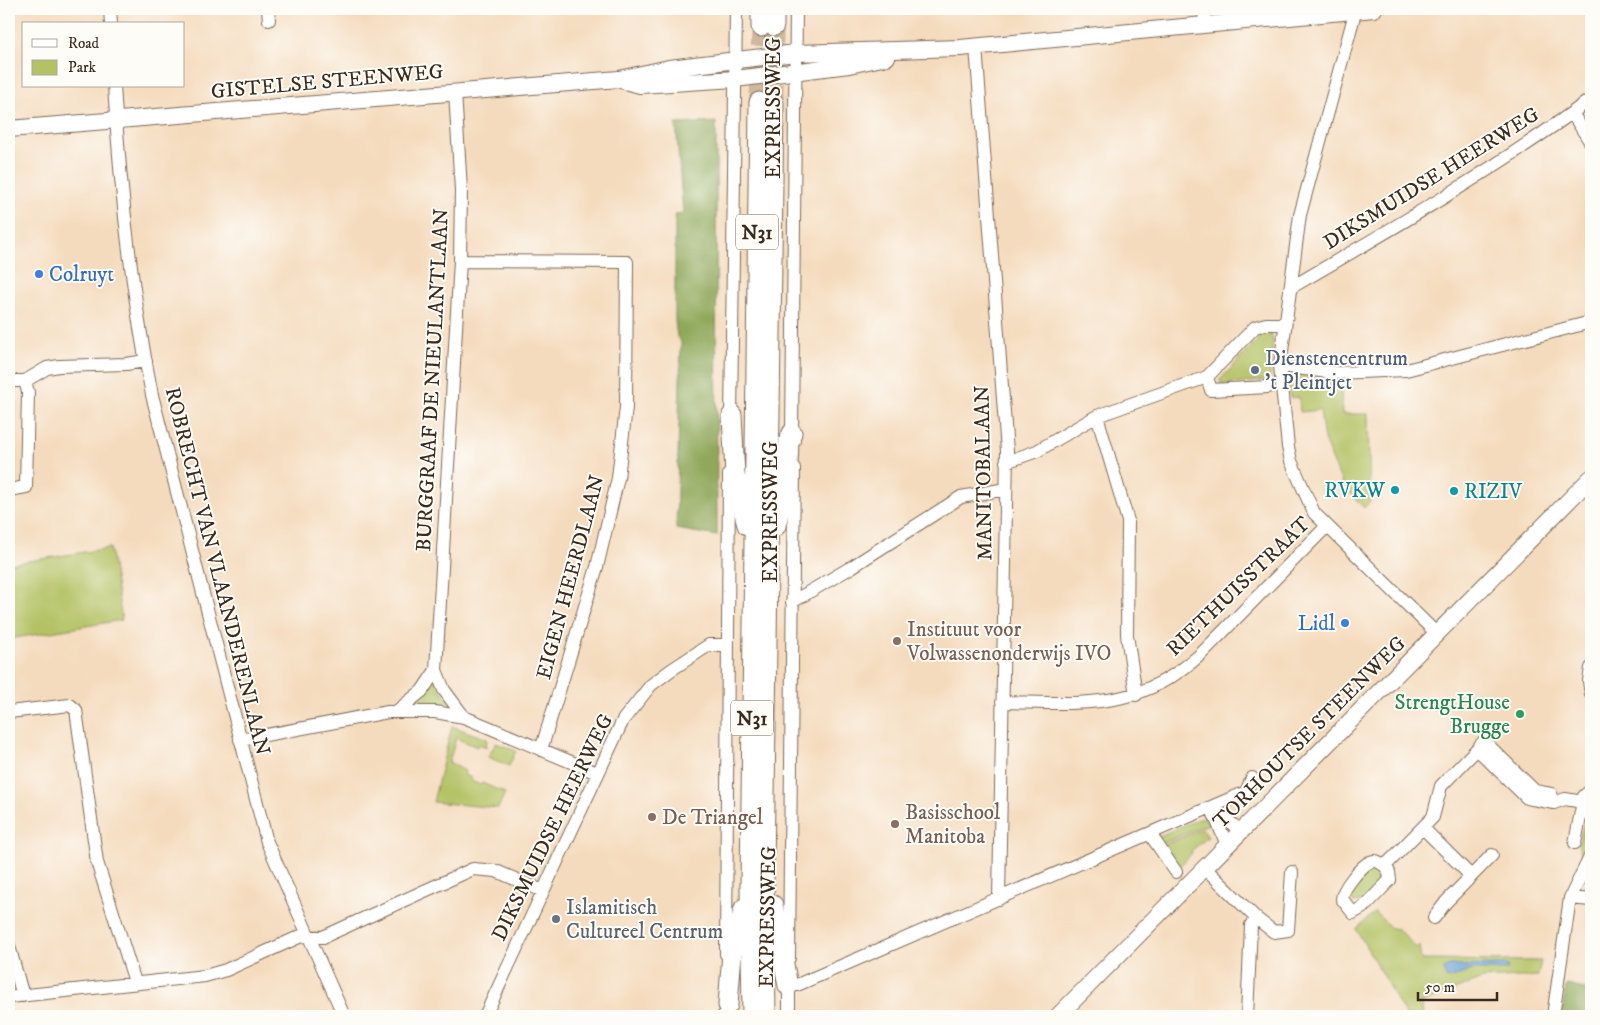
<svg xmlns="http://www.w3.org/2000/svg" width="1600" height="1025" viewBox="0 0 1600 1025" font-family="'IM FELL DW Pica',serif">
<rect width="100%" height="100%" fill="#fdfcf7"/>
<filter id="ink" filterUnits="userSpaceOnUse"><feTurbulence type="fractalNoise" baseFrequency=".02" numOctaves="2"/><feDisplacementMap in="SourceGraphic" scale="10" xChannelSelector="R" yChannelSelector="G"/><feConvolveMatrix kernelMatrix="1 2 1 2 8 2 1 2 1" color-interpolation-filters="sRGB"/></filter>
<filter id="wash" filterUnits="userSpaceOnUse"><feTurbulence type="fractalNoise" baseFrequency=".0096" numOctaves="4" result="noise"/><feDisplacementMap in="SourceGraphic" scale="20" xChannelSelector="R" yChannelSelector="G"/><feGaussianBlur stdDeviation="1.12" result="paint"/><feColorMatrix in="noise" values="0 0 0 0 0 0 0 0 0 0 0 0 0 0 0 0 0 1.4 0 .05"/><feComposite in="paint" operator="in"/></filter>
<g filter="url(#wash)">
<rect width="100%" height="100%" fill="#f5dbbe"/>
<path fill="#b4c265" stroke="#787642" d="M1264,333L1270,334L1273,339L1270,380L1221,385L1220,380Z
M1291,372L1335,378L1341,391L1342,414H1368L1370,502L1364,508L1343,485L1324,440L1320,410L1300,412L1299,397L1290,398L1288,377Z
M110,548L122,620L9,639V564Z
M434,679L453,709L414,707L413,704Z
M452,726L487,739L486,747L479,744L477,747L456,738L449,762L465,771L464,775L472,778L471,781L480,785L482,783L505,793L498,808L433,802Z
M496,743L516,751L509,766L488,757Z
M1591,799V843L1582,856L1578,844Z
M1201,818H1205L1209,824L1161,844L1158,839L1159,836Z
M1202,829L1208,837L1191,851L1192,853L1178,868L1162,846Z
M1374,867L1383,873L1384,879L1363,901L1354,903L1348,897L1349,890Z
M1375,912L1391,928L1398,929L1416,948L1419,945L1421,960L1541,961L1538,976L1482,979L1422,1003L1423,1016H1406L1356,929Z"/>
<path fill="#8fa85a" stroke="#65693c" d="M716,122L717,536L676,529L681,342L677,337L675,321V215L683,214L676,124Z
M1566,985L1591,990V1016H1562Z"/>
<path fill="#669fd5" stroke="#50647a" d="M1508,965V970H1472L1449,979L1446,978L1444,969L1449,966Z"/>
</g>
<g filter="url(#ink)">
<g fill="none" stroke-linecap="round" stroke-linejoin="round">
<path stroke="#d0b89e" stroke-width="19" stroke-dasharray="19 9" stroke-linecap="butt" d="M759,102L761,27
M774,103V26"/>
<defs>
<path id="minor" d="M110,9L111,24
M268,9L269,20
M1204,9L1205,24
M1356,9L1300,215L1280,366L1288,447L1291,461L1314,513L1437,634
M976,47L1007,451L999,899
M114,86C120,189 132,294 152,395L267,842L344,1016
M455,92L461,190L460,261L436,670L444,690L464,717
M1572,113L1591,143
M460,261L627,262L626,407L618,478L597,567L541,750
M1290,288C1392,229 1496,169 1591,99
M1280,366L1337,373L1406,370L1591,322
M1207,377L1211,390L1268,387
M9,381H25L47,368L59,366L126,364L146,361
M1097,416L1128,521L1127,635L1136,695
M731,421L736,9
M794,441L792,433L796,9
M1006,462L1037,451L1097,416L1207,377L1255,327L1266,324H1285
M9,490L26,487L28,392L25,381
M792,602L850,568L961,497L1006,489
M1591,668L1589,681L1591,694
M1002,702C1082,703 1137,712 1201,654L1327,526
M397,711L422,691L436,670
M9,712L70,705L76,710L97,862L135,982
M240,740L388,712H435L464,717L488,727L597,773
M1477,749L1484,741L1535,791L1551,794
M1211,807L1227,845
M1213,809L1241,831
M1423,828L1471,876
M1150,834L1176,872
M1575,843L1584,796L1591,790
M1385,866L1389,872L1390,880L1365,906L1353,913L1342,899C1342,889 1361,866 1370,862C1376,859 1380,863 1385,866L1433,817L1441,786L1477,749L1527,798L1554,803L1565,799L1583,802
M1205,868L1257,919
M1570,898L1591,900
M1434,918L1446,902L1492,855
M9,946L23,996
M726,954L729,474
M789,958L794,468
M789,978V1016
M788,986L797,985L1211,807L1246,792L1252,778
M9,997L205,976L226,970L301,936L323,937L473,869L496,871L543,891
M485,1016L623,720L651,685L671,670L709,645H727
M723,1016L728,1014
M1247,1016L1251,925L1257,919L1274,932L1288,930L1292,872
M1553,1016L1570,898L1591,855"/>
<path id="major" d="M621,80L640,85L735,79L849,65L887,57
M9,129L619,79L669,68L796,53L960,48L1374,9
M1058,1016L1591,478"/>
<path id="highway" d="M774,26V9
M761,27V9
M732,415L735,475L747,525
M776,526L788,468L789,441L792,433
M773,905L788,986
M728,1005L732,953L744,908
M752,1016L750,888L759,102
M766,1016L764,875L774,103"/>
</defs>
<use href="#minor" stroke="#7c6856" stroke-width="14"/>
<use href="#major" stroke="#7c6856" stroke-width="18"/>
<use href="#highway" stroke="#7c6856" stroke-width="21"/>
<use href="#minor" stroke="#fff" stroke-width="12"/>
<use href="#major" stroke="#fff" stroke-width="16"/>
<use href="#highway" stroke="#fff" stroke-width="19"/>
</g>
</g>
<g fill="#3f7fe0" stroke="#fdfcf7" stroke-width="2">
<circle cx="39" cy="274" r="5"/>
<circle cx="1345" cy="623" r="5"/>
</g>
<circle fill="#5c6f8a" stroke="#fdfcf7" stroke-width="2" cx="1255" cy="370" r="5"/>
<g fill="#0f9aa8" stroke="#fdfcf7" stroke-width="2">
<circle cx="1395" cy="490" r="5"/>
<circle cx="1454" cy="491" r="5"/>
</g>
<g fill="#8d6e63" stroke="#fdfcf7" stroke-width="2">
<circle cx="897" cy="641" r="5"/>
<circle cx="652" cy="817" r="5"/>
<circle cx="895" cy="824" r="5"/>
</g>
<circle fill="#2e9e5b" stroke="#fdfcf7" stroke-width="2" cx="1520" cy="714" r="5"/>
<circle fill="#6b7280" stroke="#fdfcf7" stroke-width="2" cx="556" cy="919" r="5"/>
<g text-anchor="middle" stroke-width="4" stroke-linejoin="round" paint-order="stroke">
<g fill="#fdfcf7" stroke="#75695f" stroke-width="1">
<rect x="736" y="214.5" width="42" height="35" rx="4"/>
<rect x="731" y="700.5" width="42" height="35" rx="4"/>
</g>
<g font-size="20" font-weight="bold" fill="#3b2a1e">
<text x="757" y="239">N31</text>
<text x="752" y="725">N31</text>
</g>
<g font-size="21" fill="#3b2a1e" stroke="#fdfcf7">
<text transform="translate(327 81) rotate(-5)" y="7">GISTELSE STEENWEG</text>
<text transform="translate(773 108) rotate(-90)" y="7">EXPRESSWEG</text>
<text transform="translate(1431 178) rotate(-32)" y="7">DIKSMUIDSE HEERWEG</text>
<text transform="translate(432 380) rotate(-87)" y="7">BURGGRAAF DE NIEULANTLAAN</text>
<text transform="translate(983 473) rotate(-91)" y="7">MANITOBALAAN</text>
<text transform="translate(770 512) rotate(-90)" y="7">EXPRESSWEG</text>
<text transform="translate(218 571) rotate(76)" y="7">ROBRECHT VAN VLAANDERENLAAN</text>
<text transform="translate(570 577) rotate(-75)" y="7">EIGEN HEERDLAAN</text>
<text transform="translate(1238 586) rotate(-44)" y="7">RIETHUISSTRAAT</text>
<text transform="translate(1309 732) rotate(-45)" y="7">TORHOUTSE STEENWEG</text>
<text transform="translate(552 827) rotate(-64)" y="7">DIKSMUIDSE HEERWEG</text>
<text transform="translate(767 917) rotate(-89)" y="7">EXPRESSWEG</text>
</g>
<g font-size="21" fill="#366cbe" stroke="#fdfcf7" text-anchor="start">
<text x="49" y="281">Colruyt</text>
<text x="1335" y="630" text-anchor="end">Lidl</text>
</g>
<g font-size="21" fill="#4e5e75" stroke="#fdfcf7" text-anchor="start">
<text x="1265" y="365">Dienstencentrum<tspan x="1265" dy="24">'t Pleintjet</tspan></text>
</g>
<g font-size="21" fill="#0d838f" stroke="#fdfcf7" text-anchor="end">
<text x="1385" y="497">RVKW</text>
<text x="1464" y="498" text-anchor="start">RIZIV</text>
</g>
<g font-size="21" fill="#785e54" stroke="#fdfcf7" text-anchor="start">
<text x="907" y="636">Instituut voor<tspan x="907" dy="24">Volwassenonderwijs IVO</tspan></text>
<text x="905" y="819">Basisschool<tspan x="905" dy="24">Manitoba</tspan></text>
<text x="662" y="824">De Triangel</text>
</g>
<g font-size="21" fill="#27864d" stroke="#fdfcf7" text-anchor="end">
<text x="1510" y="709">StrengtHouse<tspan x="1510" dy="24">Brugge</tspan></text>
</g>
<g font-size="21" fill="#5b616d" stroke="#fdfcf7" text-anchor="start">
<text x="566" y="914">Islamitisch<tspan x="566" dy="24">Cultureel Centrum</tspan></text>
</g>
</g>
<rect width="1600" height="1025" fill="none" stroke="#fdfcf7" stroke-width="30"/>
<rect x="22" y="22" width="162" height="65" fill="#fdfcf7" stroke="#afa8a0"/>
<rect x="32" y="39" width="25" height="8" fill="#ffffff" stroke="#afa8a0"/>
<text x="68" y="48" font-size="15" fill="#3b2a1e">Road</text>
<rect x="32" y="60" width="25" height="15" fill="#b4c265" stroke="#afa8a0"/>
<text x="68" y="72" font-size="15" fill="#3b2a1e">Park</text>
<path d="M1418 992v8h79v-8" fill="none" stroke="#3b2a1e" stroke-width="2.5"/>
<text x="1425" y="992" font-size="15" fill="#3b2a1e" stroke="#fdfcf7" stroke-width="4" paint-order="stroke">50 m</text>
</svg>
